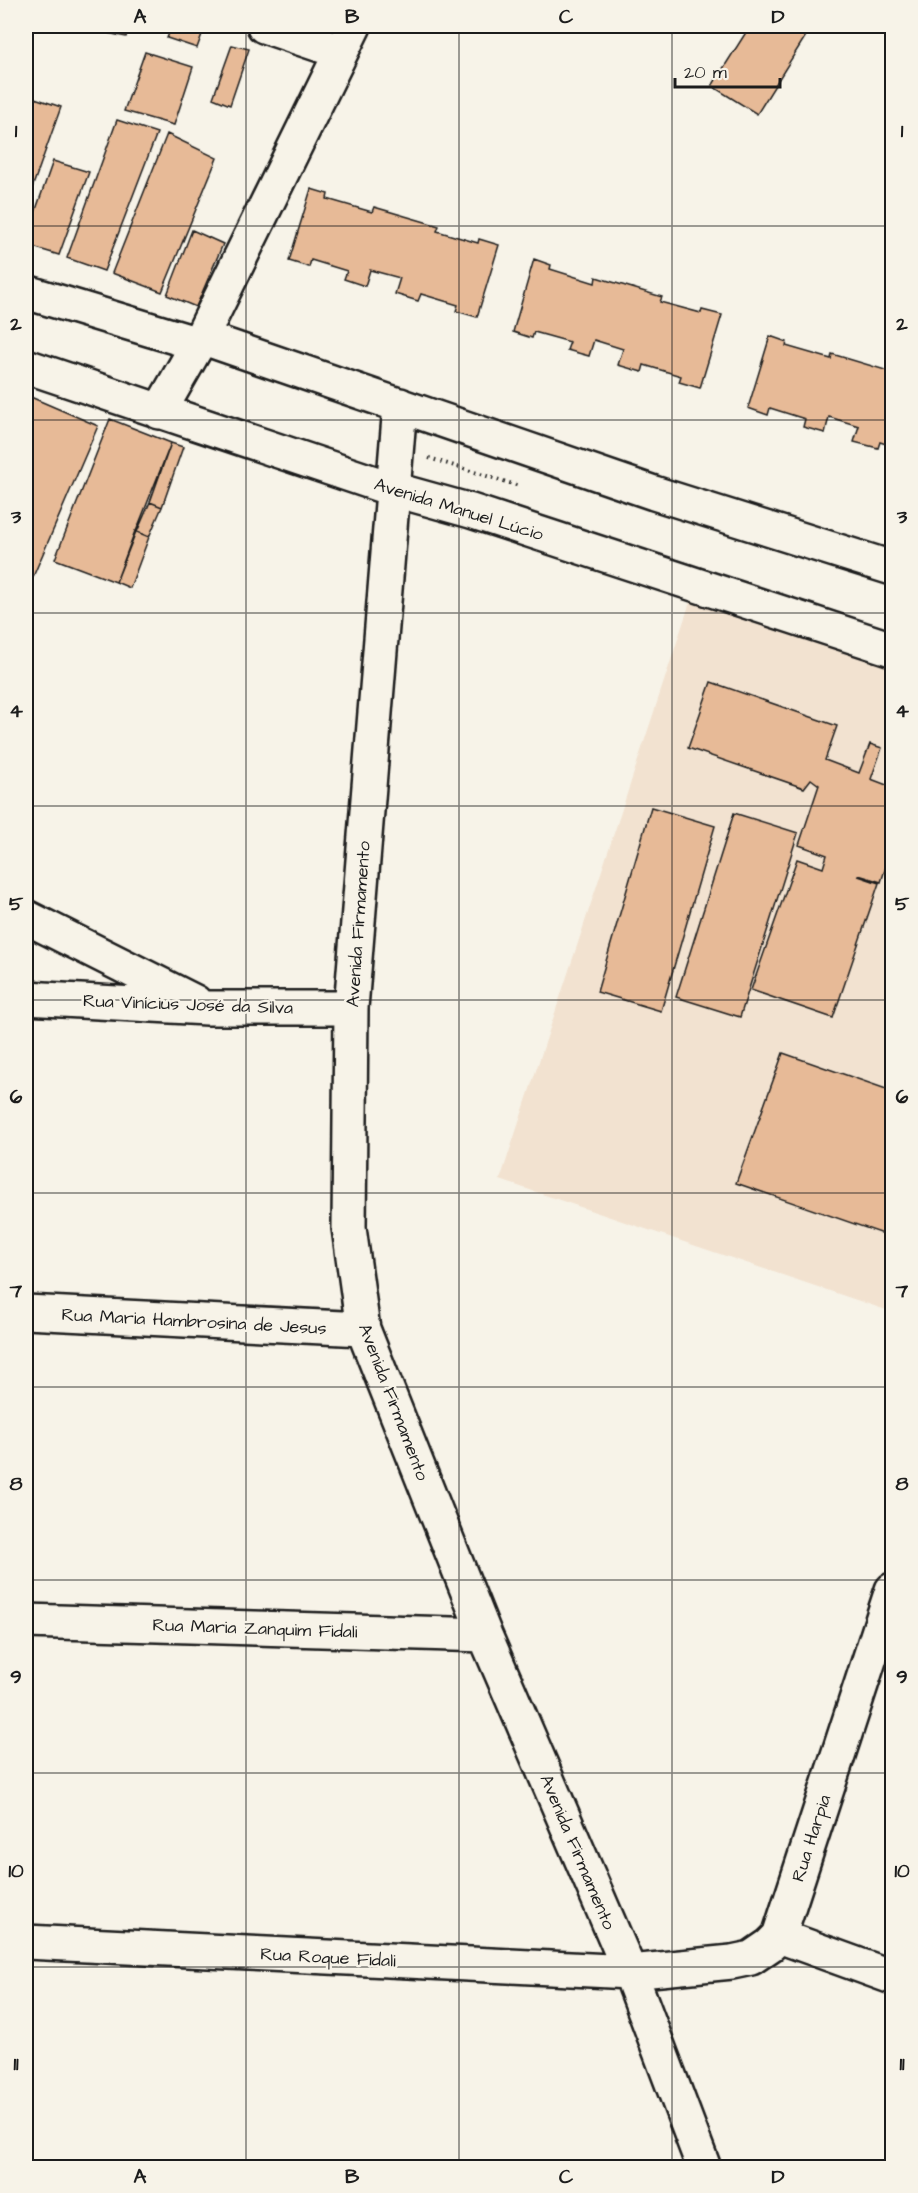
<svg xmlns="http://www.w3.org/2000/svg" width="918" height="2193" viewBox="0 0 918 2193" font-family="'Architects Daughter',sans-serif">
<rect width="100%" height="100%" fill="#f7f3e8"/>
<filter id="ink" filterUnits="userSpaceOnUse"><feTurbulence type="fractalNoise" baseFrequency=".0167" numOctaves="2"/><feDisplacementMap in="SourceGraphic" scale="12" xChannelSelector="R" yChannelSelector="G"/><feConvolveMatrix kernelMatrix="1 2 1 2 8 2 1 2 1" color-interpolation-filters="sRGB"/></filter>
<g filter="url(#ink)">
<path fill="#f2e2d0" d="M696,584L892,649V1312L500,1180Z"/>
<path fill="#e7ba97" stroke="#1c1c1c" stroke-width="1.5" d="M82,26H97L96,30Z
M105,26H130L126,37L102,32Z
M172,26H205L197,48L167,38Z
M750,26H812L757,114L712,86Z
M232,45L249,49L230,105L213,98Z
M145,52L193,67L174,125L124,111Z
M26,95L61,107L26,205Z
M117,120L157,133L104,271L67,258Z
M167,134L217,158L162,292L112,273Z
M53,161L89,172L59,255L26,245V238Z
M311,189L328,194L327,199L372,212L374,207L439,226L437,231L478,243L479,239L499,245L477,317L456,311L458,305L421,294L418,301L395,294L400,278L370,270L365,286L344,279L347,271L311,260L309,267L289,261Z
M192,230L223,244L196,307L167,295Z
M534,259L551,265L550,269L595,283L596,277L662,297L660,302L701,313L702,310L722,315L700,388L679,382L681,376L644,365L642,372L618,365L623,349L594,340L589,356L567,350L570,342L534,332L532,338L513,332Z
M770,336L787,342L786,346L831,359L832,354L892,372V446L880,442L878,448L854,442L859,426L829,417L825,433L803,427L805,419L770,408L768,415L748,408Z
M26,395L98,426L26,593Z
M110,419L171,443L116,582L55,559Z
M171,443L183,447L162,507L150,502Z
M150,502L162,507L149,537L137,532Z
M135,531L149,537L130,588L116,582Z
M711,682L837,726L825,760L859,773L870,744L882,748L871,779L892,787V848L881,882L859,875L858,876L879,883L833,1018L751,990L797,859L823,868L827,855L799,845L819,785L811,779L804,788L688,748Z
M651,807L715,826L661,1011L597,992Z
M734,813L798,833L740,1017L676,997Z
M783,1053L892,1091V1237L736,1183Z"/>
<g fill="none" stroke-linecap="round" stroke-linejoin="round">
<defs>
<path id="minor" d="M264,26L341,52
M26,292L198,344
M201,337L654,493L892,568
M26,366L392,489L471,511L892,649
M400,405L351,1008L349,1228L363,1329L485,1635L630,1972L704,2168
M159,412L198,344L354,26
M26,917L195,1002
M26,998L207,1008H351
M26,1312L363,1329
M26,1621L485,1635
M779,1936L892,1977
M26,1942L630,1972L732,1962L751,1958L770,1945L779,1936L892,1590"/>
</defs>
<use href="#minor" stroke="#1c1c1c" stroke-width="38"/>
<path stroke="#1c1c1c" stroke-width="4" stroke-dasharray="1.5 4.5" stroke-linecap="butt" d="M429,458L519,486"/>
<use href="#minor" stroke="#f7f3e8" stroke-width="33"/>
</g>
</g>
<path fill="none" stroke="#1c1c1c" stroke-width="1.5" stroke-opacity="0.55" d="M246,26V2168M459,26V2168M672,26V2168M26,226H892M26,420H892M26,613H892M26,806H892M26,1000H892M26,1193H892M26,1387H892M26,1580H892M26,1773H892M26,1967H892"/>
<g text-anchor="middle" stroke-width="5" stroke-linejoin="round" paint-order="stroke">
<g font-size="18" fill="#1c1c1c" stroke="#f7f3e8">
<text transform="translate(459 509) rotate(17)" y="6">Avenida Manuel Lúcio</text>
<text transform="translate(358 924) rotate(-86)" y="6">Avenida Firmamento</text>
<text transform="translate(188 1004) rotate(2)" y="6">Rua Vinícius José da Silva</text>
<text transform="translate(194 1321) rotate(3)" y="6">Rua Maria Hambrosina de Jesus</text>
<text transform="translate(394 1402) rotate(69)" y="6">Avenida Firmamento</text>
<text transform="translate(255 1628) rotate(2)" y="6">Rua Maria Zanquim Fidali</text>
<text transform="translate(811 1838) rotate(-72)" y="6">Rua Harpia</text>
<text transform="translate(578 1852) rotate(67)" y="6">Avenida Firmamento</text>
<text transform="translate(328 1957) rotate(3)" y="6">Rua Roque Fidali</text>
</g>
</g>
<rect width="918" height="2193" fill="none" stroke="#f7f3e8" stroke-width="66"/>
<path d="M675 78v9h105v-9" fill="none" stroke="#1c1c1c" stroke-width="3"/>
<text x="684" y="78" font-size="18" fill="#1c1c1c" stroke="#f7f3e8" stroke-width="4.5" paint-order="stroke">20 m</text>
<rect x="33" y="33" width="852" height="2127" fill="none" stroke="#1c1c1c" stroke-width="2"/>
<g font-size="20" text-anchor="middle" font-weight="bold" fill="#1c1c1c">
<text x="140" y="23">A</text>
<text x="352" y="23">B</text>
<text x="566" y="23">C</text>
<text x="778" y="23">D</text>
<text x="16" y="137">1</text>
<text x="902" y="137">1</text>
<text x="16" y="330">2</text>
<text x="902" y="330">2</text>
<text x="16" y="523">3</text>
<text x="902" y="523">3</text>
<text x="16" y="717">4</text>
<text x="902" y="717">4</text>
<text x="16" y="910">5</text>
<text x="902" y="910">5</text>
<text x="16" y="1103">6</text>
<text x="902" y="1103">6</text>
<text x="16" y="1297">7</text>
<text x="902" y="1297">7</text>
<text x="16" y="1490">8</text>
<text x="902" y="1490">8</text>
<text x="16" y="1683">9</text>
<text x="902" y="1683">9</text>
<text x="16" y="1877">10</text>
<text x="902" y="1877">10</text>
<text x="16" y="2070">11</text>
<text x="902" y="2070">11</text>
<text x="140" y="2183">A</text>
<text x="352" y="2183">B</text>
<text x="566" y="2183">C</text>
<text x="778" y="2183">D</text>
</g>
</svg>
